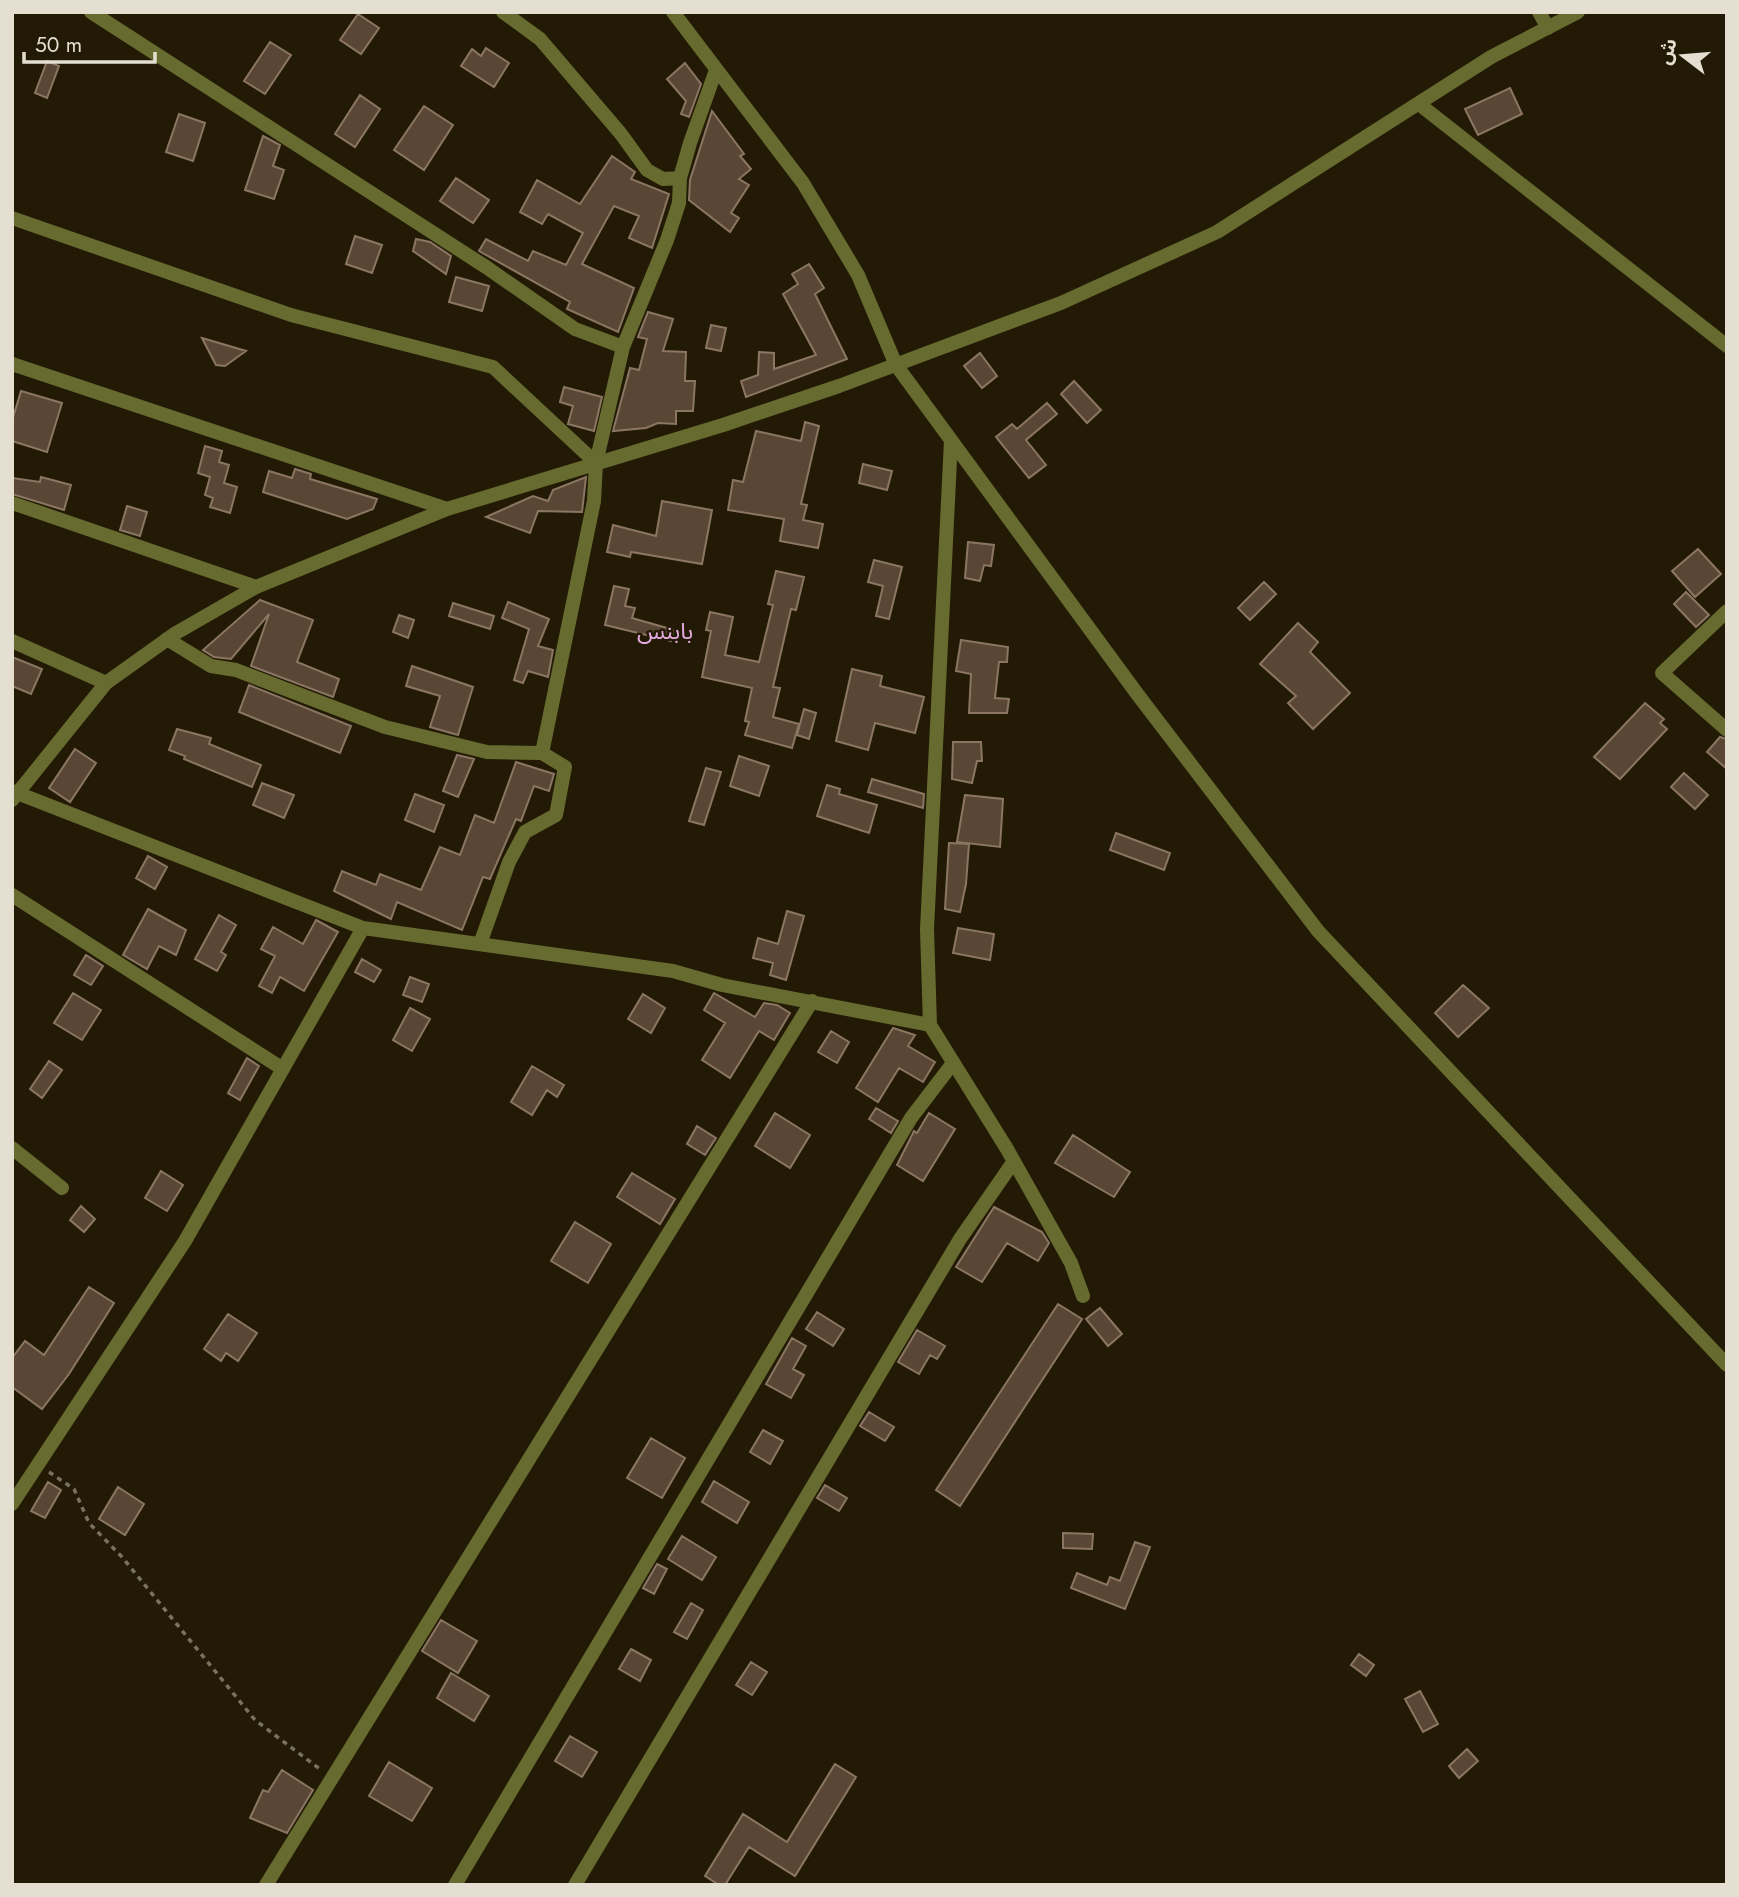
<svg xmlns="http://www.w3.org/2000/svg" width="1739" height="1897" viewBox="0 0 1739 1897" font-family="Jost,'Noto Sans Arabic',sans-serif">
<rect width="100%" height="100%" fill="#221a04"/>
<path fill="#594634" stroke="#8b7663" stroke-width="2" d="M358,14L379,28L361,54L340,40Z
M270,42L291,55L265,94L244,81Z
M486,48L509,63L494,87L461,66L472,49L481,56Z
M47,61L59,66L47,98L35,93Z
M685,63L701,84L689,117L681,114L686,101L667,79Z
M1510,88L1522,114L1478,135L1465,109Z
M360,95L380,109L355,147L335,134Z
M424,106L453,125L424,170L394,150Z
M712,111L744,154L740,156L751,169L739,179L749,185L731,213L739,218L730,232L689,200L690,180Z
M179,114L205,123L193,161L166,152Z
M263,136L280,145L273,166L284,170L274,199L245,190Z
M612,156L635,172L631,179L669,194L652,248L629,238L639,216L614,206L582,264L634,288L618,332L567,309L570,302L479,251L486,239L528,261L533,251L566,265L583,233L548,214L542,224L520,212L537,180L580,204Z
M456,178L489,200L473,223L440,201Z
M355,236L382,245L372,273L346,264Z
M416,239L430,242L451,256L446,274L413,251Z
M809,264L824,288L815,294L847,359L746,397L741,381L758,375L759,352L774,353V369L816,355L783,294L798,284L792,274Z
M456,277L489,286L482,311L449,302Z
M648,312L673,319L663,351L686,352L685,381H695L693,411H676V424L658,423L646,428L613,431L630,368L639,370L647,339L638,337Z
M711,325L726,328L721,351L706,348Z
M202,338L246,351L225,366L216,365Z
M980,353L997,376L982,388L964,366Z
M1074,381L1101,410L1087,423L1061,394Z
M564,387L602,397L594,431L568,424L573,406L560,402Z
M21,391L62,403L47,452L12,441V421Z
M1047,403L1057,414L1026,440L1046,465L1029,478L996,437L1012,424L1017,429Z
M805,422L819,426L801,504L807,505L803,520L823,524L818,548L780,541L784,519L728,510L733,480L743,482L756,431L801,441Z
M205,446L222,451L219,462L229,465L224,483L237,487L230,513L210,507L213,498L205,495L210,477L198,473Z
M863,464L892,471L887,490L859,483Z
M295,469L311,474L310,479L377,499L373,509L347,519L263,492L269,471L292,478Z
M41,477L71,485L64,510L12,494V478L40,482Z
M586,477L582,512L538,511L530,533L486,517L533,496L548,501L553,490Z
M662,501L712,510L702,564L631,552L630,557L607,552L613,525L656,536Z
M127,506L147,512L140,536L120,530Z
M968,542L994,545L991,566L984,565L980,581L965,578Z
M1698,549L1721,574L1695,597L1672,571Z
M874,560L902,567L889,619L876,616L883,586L868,582Z
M776,571L804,577L796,610L791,609L773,687L780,688L773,717L799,724L792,748L745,735L749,722L745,721L752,688L702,677L711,631L706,630L710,612L733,617L725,655L759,662L773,605L768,604Z
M1264,582L1276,594L1250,620L1238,608Z
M614,586L629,589L625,606L635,608L632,618L674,630L671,641L605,625Z
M1686,592L1709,615L1696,627L1674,604Z
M260,600L313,620L297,662L339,679L333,697L251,666L269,614L231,659L214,657L203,650Z
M508,602L549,619L538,646L553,650L548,677L528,671L523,683L514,680L529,629L502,618Z
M453,603L494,616L490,629L449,616Z
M399,615L414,620L408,638L393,632Z
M1298,623L1318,642L1310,652L1350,693L1313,729L1288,703L1296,696L1260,664Z
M961,640L1008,647L1007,662H999L995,698L1009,699L1007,713H969L971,674L956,671Z
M12,657L42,669L31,694L12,686Z
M412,666L473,687L458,735L430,727L440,696L406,686Z
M852,669L882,676L880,686L924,697L915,733L875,723L868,750L836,741Z
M249,685L351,726L340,753L239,712Z
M1645,703L1664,719L1660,723L1667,729L1620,779L1594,757Z
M804,709L816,713L809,739L797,735Z
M177,729L211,738L209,744L261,765L252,787L184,759L185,756L169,750Z
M1720,737L1727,739V769L1707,752Z
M953,742H981L982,761H977L972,783L952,779Z
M75,749L96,763L70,802L49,788Z
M457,755L474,759L458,797L443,791Z
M739,756L769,766L759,796L730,786Z
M516,762L554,774L549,791L534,786L521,821L516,819L490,879L483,877L462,930L397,902L391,919L334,891L342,871L376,885L380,874L421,890L440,847L460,855L475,815L494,823Z
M706,768L721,772L704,825L689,821Z
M1684,773L1708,795L1695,809L1671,787Z
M872,779L924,794L923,808L868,792Z
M262,783L294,795L284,818L253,805Z
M827,785L840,789L839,794L877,805L869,833L817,816Z
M415,794L444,805L434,832L405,820Z
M965,795L1003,799L1000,847L957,842Z
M1116,833L1170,853L1164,870L1110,850Z
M949,843L969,844L966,884L960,912L945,909Z
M148,856L167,867L155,889L136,878Z
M148,909L186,930L176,955L159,946L147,969L123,955Z
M787,911L804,916L786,980L770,975L773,963L753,958L758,938L778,944Z
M219,915L236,925L221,952L226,955L217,971L195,959Z
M316,920L338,932L304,991L280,977L272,993L259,986L275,956L261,949L273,927L303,944Z
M958,928L994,934L990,960L953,953Z
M86,955L103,966L91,985L74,975Z
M362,959L381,970L374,982L355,972Z
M410,977L429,984L422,1002L403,995Z
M1463,985L1489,1008L1458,1037L1435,1013Z
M73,993L101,1010L82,1040L54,1023Z
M714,993L755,1017L764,1003L777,1005L790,1013L774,1040L759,1031L730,1078L702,1060L725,1023L704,1010Z
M643,994L665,1008L651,1033L628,1019Z
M410,1008L430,1019L412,1051L393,1040Z
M893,1028L915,1035L908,1046L935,1062L923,1082L899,1068L878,1102L856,1088Z
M831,1031L849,1042L837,1063L818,1052Z
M247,1058L259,1066L240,1100L228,1093Z
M49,1061L62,1070L42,1098L30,1089Z
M532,1066L564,1085L557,1097L547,1090L532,1115L511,1102Z
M876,1108L898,1121L891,1133L869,1119Z
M775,1113L810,1135L790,1168L755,1146Z
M929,1113L955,1129L923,1181L897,1165L914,1131L917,1133Z
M697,1126L716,1138L705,1155L687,1144Z
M1073,1135L1130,1172L1114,1197L1055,1163Z
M161,1171L183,1185L167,1211L145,1198Z
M632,1173L675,1199L660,1224L617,1197Z
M81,1206L95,1219L84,1232L70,1220Z
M994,1207L1042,1232L1049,1243L1038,1261L1007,1243L982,1282L956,1267Z
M575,1222L611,1244L588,1283L551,1261Z
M89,1287L114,1303L69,1374L42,1409L12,1387V1358L25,1341L44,1355Z
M1058,1304L1082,1319L960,1506L936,1490Z
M1100,1308L1122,1334L1108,1346L1086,1319Z
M817,1312L844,1329L833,1346L806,1329Z
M228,1314L257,1333L238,1361L226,1353L221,1361L204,1349Z
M917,1330L945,1346L937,1359L930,1355L919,1374L898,1362Z
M792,1338L806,1346L793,1369L804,1375L791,1398L766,1384Z
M869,1412L894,1427L885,1441L860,1426Z
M763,1430L783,1441L770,1464L750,1452Z
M651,1438L685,1458L662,1498L627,1478Z
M714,1481L749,1502L737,1523L702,1502Z
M48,1482L61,1490L45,1518L31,1511Z
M825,1485L847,1498L839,1511L817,1498Z
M118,1487L144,1504L125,1535L99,1519Z
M1063,1533L1093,1534L1092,1549L1063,1548Z
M682,1536L716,1557L702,1580L668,1559Z
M1135,1542L1150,1547L1125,1609L1071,1588L1077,1573L1107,1585L1110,1577L1120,1581Z
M657,1564L667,1569L654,1594L643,1588Z
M691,1603L703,1610L687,1639L674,1632Z
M441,1620L477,1641L458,1673L422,1651Z
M631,1649L651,1660L640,1681L619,1669Z
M1359,1654L1374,1665L1366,1676L1351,1665Z
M751,1662L767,1672L752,1695L736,1685Z
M451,1673L489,1696L474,1721L437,1698Z
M1420,1691L1438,1724L1423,1732L1405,1699Z
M570,1736L597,1752L582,1777L555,1761Z
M1467,1749L1478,1761L1459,1778L1449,1766Z
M389,1762L432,1788L412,1821L369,1796Z
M835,1764L856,1777L795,1876L749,1847L725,1885H719L705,1876L743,1814L787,1842Z
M282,1770L313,1790L287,1833L250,1818L263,1790L268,1792Z"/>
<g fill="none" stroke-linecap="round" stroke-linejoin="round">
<path stroke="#78725f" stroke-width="3.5" stroke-dasharray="5 5" stroke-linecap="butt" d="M49,1472L74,1489L89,1523L122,1557L255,1720L321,1770"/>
<path stroke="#676b2f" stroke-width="14" d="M91,12L486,267L575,329L623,347L596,463L594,501L542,753L565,767L556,815L525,832L509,862L480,944
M503,12L540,39L621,134L647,170L663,179L680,178
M673,12L803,183L858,275L896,365L1138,695L1318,931L1727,1365
M1539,12L1548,28
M1419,104L1727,346
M12,218L291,315L493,367L596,463
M623,347L667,240L679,203L680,178L690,143L716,70
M12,364L447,509
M951,440L927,929L930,1025L1007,1149L1071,1263L1083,1296
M12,503L256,587
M1727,611L1662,673L1727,730
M167,639L211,666L236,670L385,727L487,752L542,753
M12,641L106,683
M12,791L363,928L673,971L722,985L930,1025
M12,895L283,1069
M12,1148L62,1188
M12,1504L185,1241L363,928
M266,1885L812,1001
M455,1885L911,1118L953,1063
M575,1885L960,1239L1014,1161"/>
<path stroke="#676b2f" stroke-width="14" d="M12,800L106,683L176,633L256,587L447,509L723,425L839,386L1061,303L1217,232L1491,57L1578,12"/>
</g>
<g text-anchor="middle" stroke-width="5" stroke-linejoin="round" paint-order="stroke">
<g font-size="23" fill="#e6abe2" stroke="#221a04">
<text x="665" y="639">بابنس</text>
</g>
</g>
<rect width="1739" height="1897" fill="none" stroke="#e4dfd1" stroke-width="28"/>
<g transform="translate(1683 56) rotate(286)" stroke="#221a04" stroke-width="5" paint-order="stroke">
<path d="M0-5L12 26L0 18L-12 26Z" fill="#e4dfd1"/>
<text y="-10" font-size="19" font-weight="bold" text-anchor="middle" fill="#e4dfd1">ش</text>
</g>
<path d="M24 52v10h131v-10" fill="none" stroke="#e4dfd1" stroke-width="3.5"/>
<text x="35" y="52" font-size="21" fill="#e4dfd1" stroke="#221a04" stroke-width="5" paint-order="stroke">50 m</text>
</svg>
